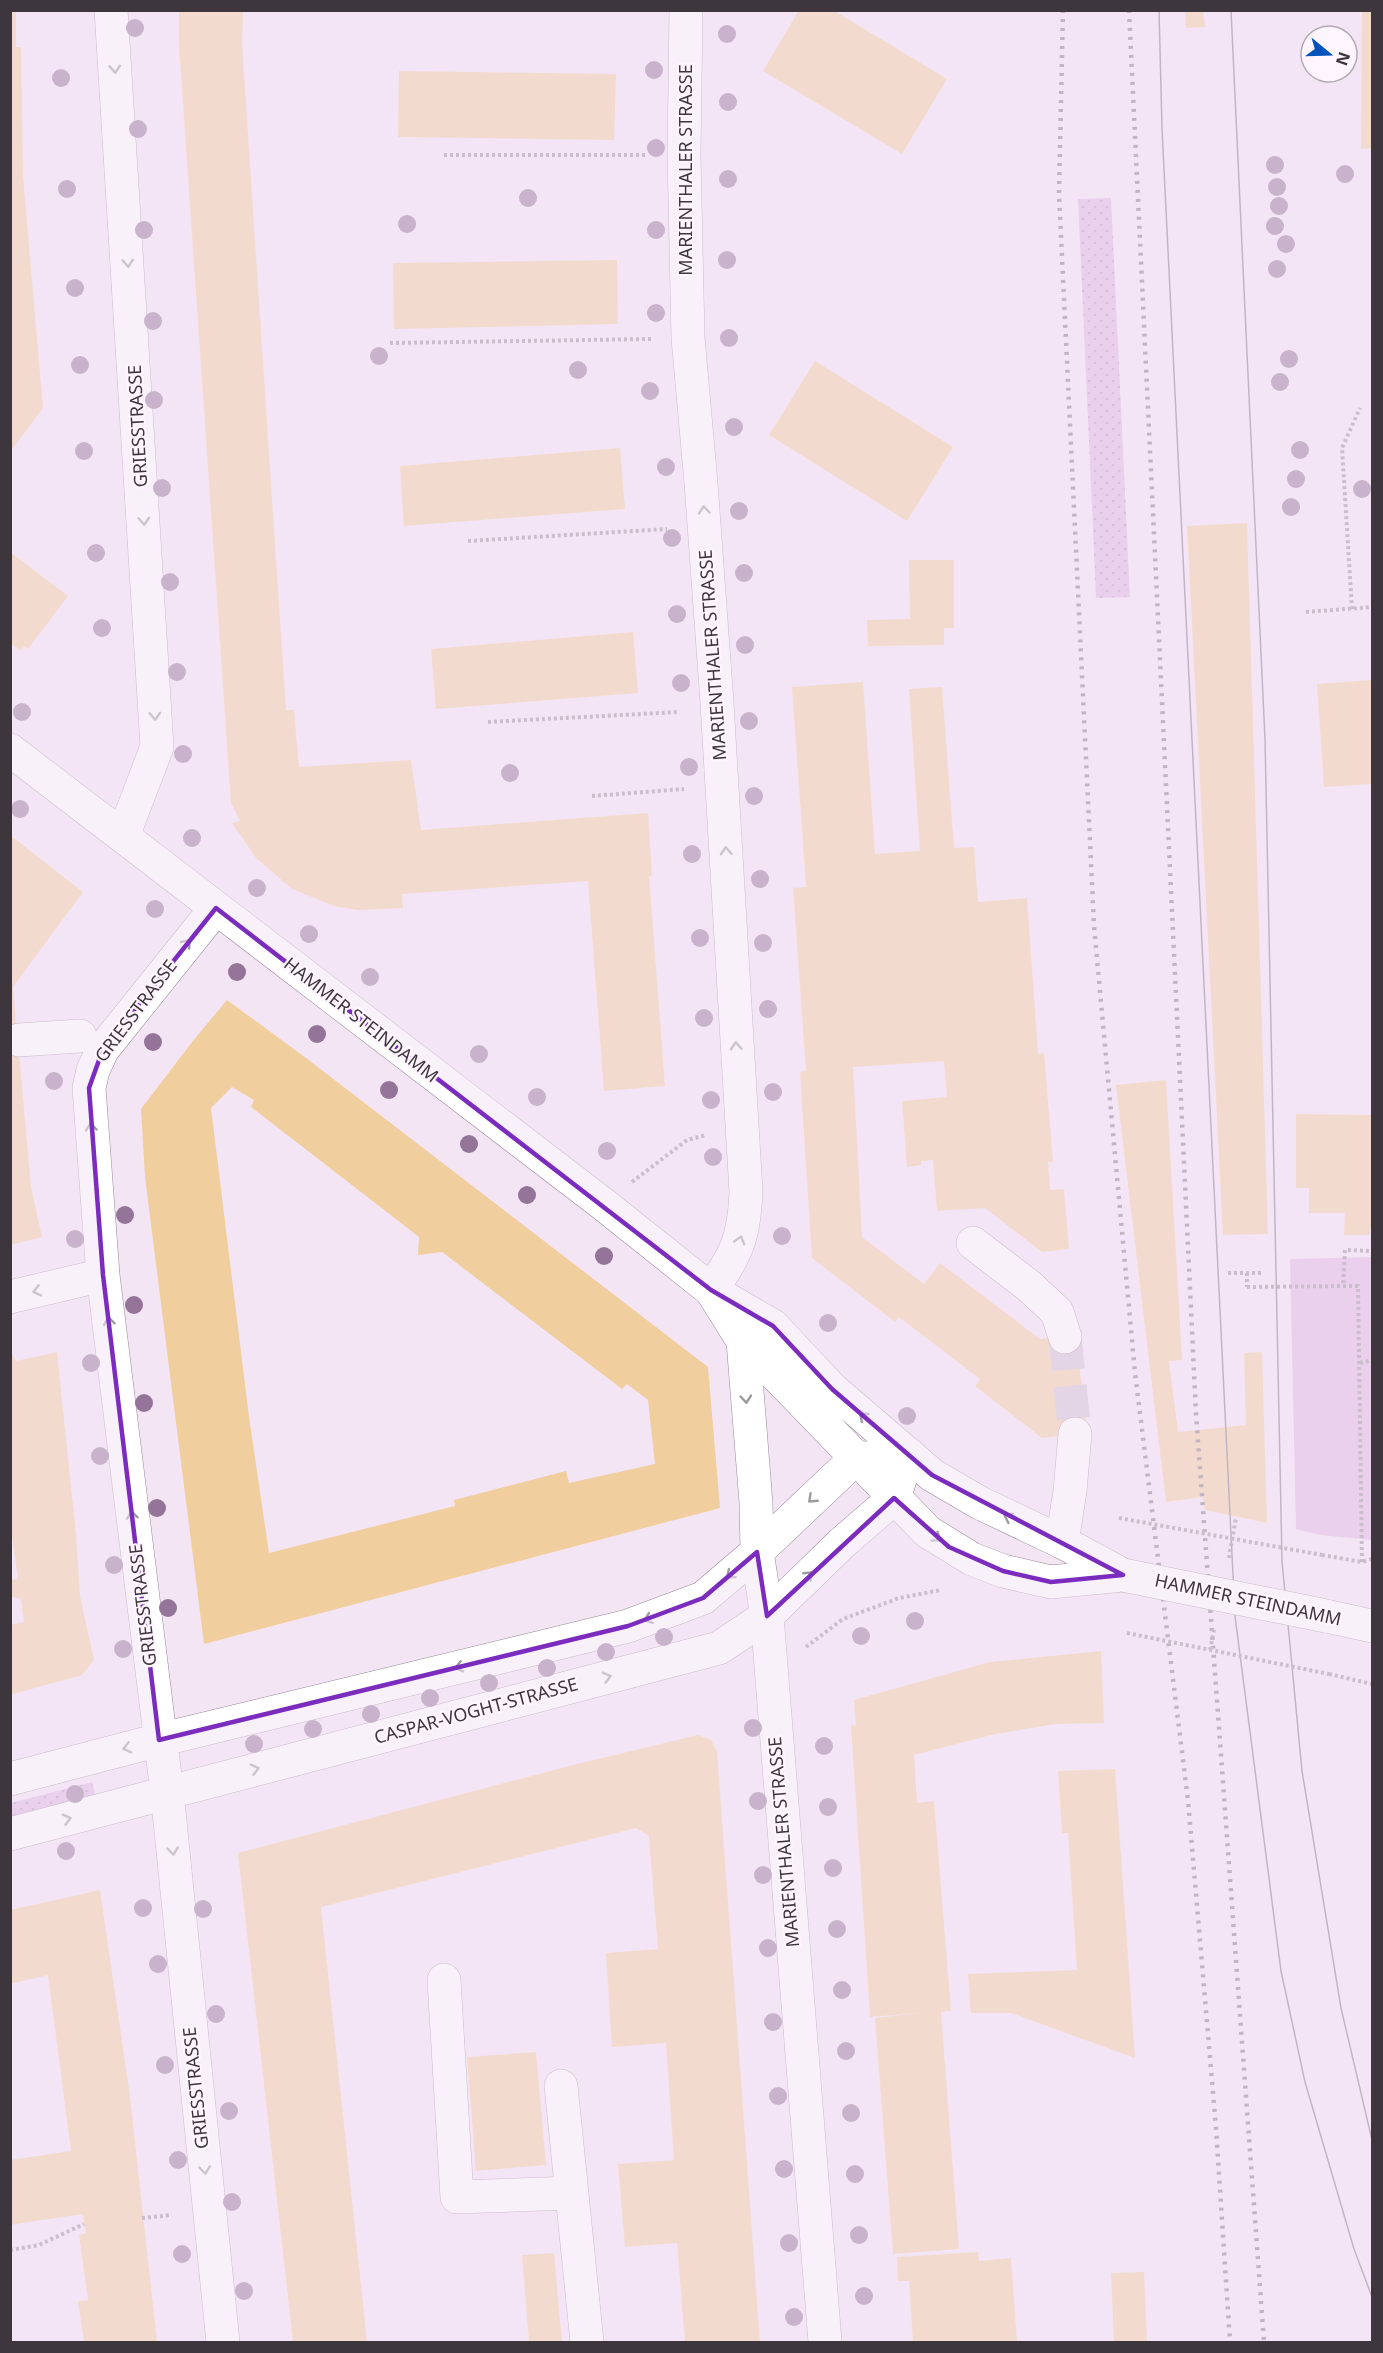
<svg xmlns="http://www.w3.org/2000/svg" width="1383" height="2353" viewBox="0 0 1383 2353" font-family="'Noto Sans',sans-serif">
<defs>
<pattern id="grass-dots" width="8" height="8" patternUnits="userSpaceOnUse" patternTransform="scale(1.5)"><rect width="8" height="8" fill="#ddb6e2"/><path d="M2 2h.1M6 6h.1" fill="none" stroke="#b495b8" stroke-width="1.8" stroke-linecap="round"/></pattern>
</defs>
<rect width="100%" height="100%" fill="#f4e5f5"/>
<path fill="url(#grass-dots)" d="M1111,198L1130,597L1096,598L1078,199Z
M92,1782L95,1795L11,1817V1803Z"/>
<path fill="#ddb6e2" d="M1372,1257V1540L1320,1535L1296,1529L1290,1259Z"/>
<path fill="#f0ce9e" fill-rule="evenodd" d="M10,10H16V47H21L23,176L43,408L10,452Z
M179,10H243L242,44L286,710H294L299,767L411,760L421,830L648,813L652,876H649L665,1086L604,1091L588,881L402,894L403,908L358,910L334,906L292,889L256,858L232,823L240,821L231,803L179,45Z
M799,10H833L947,79L902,154L763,71Z
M1185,10H1203L1205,27L1186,28Z
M1362,10H1372V148L1361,149Z
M399,71L616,74L614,140L398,137Z
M617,260L618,324L394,329L393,263Z
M815,361L953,447L907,521L769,435Z
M620,448L625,509L404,526L400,466Z
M1247,523L1268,1234L1223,1235L1187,526Z
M10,552L68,596L28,649L24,646L21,651L10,643Z
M909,560H954V628H944V645L868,646L867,620L910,619Z
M633,632L638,693L436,709L431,649Z
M1372,680V784L1324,787L1317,684Z
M863,682L875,854L920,851L909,689L942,687L954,848L974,847L978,902L1027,898L1038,1054L1044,1053L1053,1162H1048L1050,1190L1064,1189L1069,1249L1042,1252L985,1208L937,1211L933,1160L921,1161V1165L907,1167L902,1101L947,1097L944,1061L853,1067L862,1237L924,1284L940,1263L1040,1339L1076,1336L1087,1433L1042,1438L975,1386L980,1379L899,1317L895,1322L812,1258L800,1072L806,1071L793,888L806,887L792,687Z
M10,835L83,892L13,987L31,1187L42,1237L10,1245Z
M227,1000L306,1058L708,1367L720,1508L204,1644L145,1177L141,1109L192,1042ZM232,1087L254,1100L251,1107L419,1237L418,1255L442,1252L622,1389L627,1384L648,1400L655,1464L569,1483L566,1471L454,1500L455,1506L269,1553L249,1417L211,1108Z
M1166,1080L1182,1360L1169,1361L1178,1432L1246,1425L1244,1353L1262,1352L1267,1523L1205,1510L1203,1497L1166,1502L1116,1085Z
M1296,1114L1372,1115V1229H1370V1235H1344L1345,1213H1309V1188H1296Z
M10,1350L16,1361L57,1352L76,1534L80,1596L94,1660L82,1675L10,1695V1625L24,1622L21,1599L10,1596L11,1580L18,1579L10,1521Z
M1101,1651L1104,1723L1054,1724L991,1735L914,1755L917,1803L934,1801L951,2011L941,2012L959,2249L893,2254L875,2018L919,2013L870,2017L851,1725L856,1726L854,1700L990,1662Z
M698,1735L711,1740L717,1751L760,2342H685L677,2243L625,2247L618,2164L674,2160L666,2043L612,2047L606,1953L658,1949L649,1836L636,1828L321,1907L367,2342H293L238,1853L577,1764Z
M1115,1769L1135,2058L1011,2013H971L968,1974L1077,1970L1068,1833H1062L1058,1771Z
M100,1890L130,2096L157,2342H84L78,2301L88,2300L79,2235L86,2233L83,2214L10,2225V2160L71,2151L48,1975L10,1984V1910Z
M536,2052L546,2165L476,2171L467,2057Z
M978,2252L979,2261L1011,2258L1017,2342H913L909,2281H898L897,2257Z
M554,2253L562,2342H529L522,2255Z
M1144,2272L1147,2342H1114L1111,2273Z"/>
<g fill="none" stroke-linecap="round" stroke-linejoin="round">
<path stroke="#cfc2d0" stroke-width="33" stroke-dasharray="33 16" stroke-linecap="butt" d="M1065,1337L1075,1434"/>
<defs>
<path id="minor" d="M111,10L157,747L123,836
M686,10L684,155L688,338L701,483L717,703L746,1192C744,1237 737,1254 711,1290
M216,908L103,1049L93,1070L89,1088L103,1275L167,1792L223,2342
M19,1040L80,1036
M973,1243L1029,1286L1057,1312L1065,1337
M10,1297L103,1275
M743,1341L756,1503L757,1552L767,1616L825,2342
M1062,1542L1070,1491L1075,1434
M10,1779L159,1740L628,1626L703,1598L757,1552L855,1459L908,1454L894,1498L842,1543L767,1616L719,1648L10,1834
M444,1980L457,2197L572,2193
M561,2086L587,2342"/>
<path id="major" d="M10,750L603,1204L711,1290L773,1326L832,1389L932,1475L980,1503L1062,1542L1123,1575
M713,1293L743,1341L928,1532L972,1559L1003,1571L1051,1582L1123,1575
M1326,1616L1372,1626"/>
</defs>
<use href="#minor" stroke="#978998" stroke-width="34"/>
<use href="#major" stroke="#978998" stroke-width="34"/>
<path stroke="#9a8f9a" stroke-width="4" stroke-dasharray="3 3" stroke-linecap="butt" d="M444,155H648
M390,343L651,339
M468,541L667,529
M1352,609L1342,448L1360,408
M1306,612L1372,607
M488,722L679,712
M592,796L684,789
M632,1182L687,1140L706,1135
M1228,1273H1264
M1247,1273V1287
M1360,1363L1372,1360
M1322,1555L1362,1562L1372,1559
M1362,1562L1358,1286H1343L1345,1250L1372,1251
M806,1647L843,1619L899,1598L941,1590
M1329,1674L1372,1684
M142,2218L172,2215
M10,2250L39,2245L84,2224"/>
<use href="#minor" stroke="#fff" stroke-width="33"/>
<use href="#major" stroke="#fff" stroke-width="33"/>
<path stroke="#847b85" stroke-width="1.5" d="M1159,10L1162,128L1235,1616L1281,1971L1305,2082L1354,2249L1372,2297
M1231,10L1265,739L1282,1561L1302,1771L1341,2008L1372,2140"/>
<path stroke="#847b85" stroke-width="4.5" stroke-dasharray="3 6" stroke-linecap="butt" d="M1063,10L1059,194L1094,926L1135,1373L1188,1800L1216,2128L1230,2342
M1129,10L1196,1414L1264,2342"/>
<defs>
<path id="major-bridge" d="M1123,1575L1326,1616"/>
</defs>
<use href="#major-bridge" stroke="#978998" stroke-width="34" stroke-linecap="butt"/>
<path stroke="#9a8f9a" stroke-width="4" stroke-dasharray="3 3" stroke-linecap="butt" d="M1247,1287L1343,1286
M1119,1518L1322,1555
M1229,1558L1236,1517
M1127,1633L1329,1674
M1210,1650L1214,1630"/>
<use href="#major-bridge" stroke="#fff" stroke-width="33"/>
</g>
<g fill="#947498">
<circle cx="135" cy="28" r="9"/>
<circle cx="727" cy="34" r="9"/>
<circle cx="654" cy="70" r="9"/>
<circle cx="61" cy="78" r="9"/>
<circle cx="728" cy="102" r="9"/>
<circle cx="138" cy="129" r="9"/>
<circle cx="656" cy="148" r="9"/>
<circle cx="1275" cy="165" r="9"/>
<circle cx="1345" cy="174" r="9"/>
<circle cx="728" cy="179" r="9"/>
<circle cx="1277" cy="187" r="9"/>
<circle cx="67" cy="189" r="9"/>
<circle cx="528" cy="198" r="9"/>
<circle cx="1279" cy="206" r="9"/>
<circle cx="407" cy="224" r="9"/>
<circle cx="1275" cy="226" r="9"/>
<circle cx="144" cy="230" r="9"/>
<circle cx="656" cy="230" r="9"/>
<circle cx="1286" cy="244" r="9"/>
<circle cx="727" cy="260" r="9"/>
<circle cx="1277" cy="269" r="9"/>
<circle cx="75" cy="288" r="9"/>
<circle cx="656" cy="313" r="9"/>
<circle cx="153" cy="321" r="9"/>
<circle cx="729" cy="338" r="9"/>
<circle cx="379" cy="356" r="9"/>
<circle cx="1289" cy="359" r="9"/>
<circle cx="80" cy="365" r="9"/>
<circle cx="578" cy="370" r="9"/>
<circle cx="1280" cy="382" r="9"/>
<circle cx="650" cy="391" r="9"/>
<circle cx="154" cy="400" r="9"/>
<circle cx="734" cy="427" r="9"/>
<circle cx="1300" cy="450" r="9"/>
<circle cx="84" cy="451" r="9"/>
<circle cx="666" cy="467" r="9"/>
<circle cx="1296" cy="479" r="9"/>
<circle cx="162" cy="488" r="9"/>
<circle cx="1362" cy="489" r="9"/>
<circle cx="1291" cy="507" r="9"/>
<circle cx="739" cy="511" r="9"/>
<circle cx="672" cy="538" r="9"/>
<circle cx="96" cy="553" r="9"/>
<circle cx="744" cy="573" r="9"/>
<circle cx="170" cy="582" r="9"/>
<circle cx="677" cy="614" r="9"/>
<circle cx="102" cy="628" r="9"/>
<circle cx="745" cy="645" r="9"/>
<circle cx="177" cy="672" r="9"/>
<circle cx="681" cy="683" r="9"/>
<circle cx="22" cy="712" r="9"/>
<circle cx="749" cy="721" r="9"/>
<circle cx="183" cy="754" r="9"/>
<circle cx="689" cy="767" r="9"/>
<circle cx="510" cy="773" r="9"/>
<circle cx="754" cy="796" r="9"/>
<circle cx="20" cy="809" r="9"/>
<circle cx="192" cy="838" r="9"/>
<circle cx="692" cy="854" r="9"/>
<circle cx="760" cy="879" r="9"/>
<circle cx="257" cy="888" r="9"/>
<circle cx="155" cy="909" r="9"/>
<circle cx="309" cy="934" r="9"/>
<circle cx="700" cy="938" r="9"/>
<circle cx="763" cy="943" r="9"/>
<circle cx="237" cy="972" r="9"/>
<circle cx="370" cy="977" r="9"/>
<circle cx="768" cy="1009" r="9"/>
<circle cx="704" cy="1018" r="9"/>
<circle cx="317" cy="1034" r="9"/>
<circle cx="153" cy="1042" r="9"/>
<circle cx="479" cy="1054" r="9"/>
<circle cx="54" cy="1081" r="9"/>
<circle cx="389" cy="1090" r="9"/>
<circle cx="773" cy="1092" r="9"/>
<circle cx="537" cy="1097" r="9"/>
<circle cx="711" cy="1100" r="9"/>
<circle cx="469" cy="1144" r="9"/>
<circle cx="607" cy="1151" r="9"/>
<circle cx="713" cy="1157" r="9"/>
<circle cx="527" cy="1195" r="9"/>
<circle cx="125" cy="1215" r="9"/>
<circle cx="782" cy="1236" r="9"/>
<circle cx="75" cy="1239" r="9"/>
<circle cx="604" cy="1256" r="9"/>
<circle cx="134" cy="1305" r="9"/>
<circle cx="828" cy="1323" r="9"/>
<circle cx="91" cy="1363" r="9"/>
<circle cx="144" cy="1403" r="9"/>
<circle cx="907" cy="1416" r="9"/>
<circle cx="100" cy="1456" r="9"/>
<circle cx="157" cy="1508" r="9"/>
<circle cx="114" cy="1565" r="9"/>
<circle cx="168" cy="1608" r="9"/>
<circle cx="915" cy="1621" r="9"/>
<circle cx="861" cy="1636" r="9"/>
<circle cx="664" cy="1637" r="9"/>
<circle cx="123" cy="1649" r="9"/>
<circle cx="606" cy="1652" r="9"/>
<circle cx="547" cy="1668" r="9"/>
<circle cx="489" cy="1683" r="9"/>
<circle cx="430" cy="1698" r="9"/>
<circle cx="371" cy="1714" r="9"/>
<circle cx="753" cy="1728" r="9"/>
<circle cx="313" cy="1729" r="9"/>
<circle cx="254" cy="1744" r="9"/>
<circle cx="824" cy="1746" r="9"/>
<circle cx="75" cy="1794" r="9"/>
<circle cx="758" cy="1801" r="9"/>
<circle cx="828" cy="1807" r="9"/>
<circle cx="66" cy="1851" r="9"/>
<circle cx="833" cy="1868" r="9"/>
<circle cx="763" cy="1875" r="9"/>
<circle cx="143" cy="1908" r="9"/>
<circle cx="203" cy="1909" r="9"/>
<circle cx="837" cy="1929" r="9"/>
<circle cx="768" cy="1948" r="9"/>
<circle cx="158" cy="1964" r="9"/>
<circle cx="842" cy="1990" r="9"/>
<circle cx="216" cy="2014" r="9"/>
<circle cx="773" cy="2022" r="9"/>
<circle cx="846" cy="2051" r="9"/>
<circle cx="165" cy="2065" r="9"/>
<circle cx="778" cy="2096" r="9"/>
<circle cx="229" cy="2111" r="9"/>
<circle cx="851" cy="2113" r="9"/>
<circle cx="178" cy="2160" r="9"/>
<circle cx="784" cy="2169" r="9"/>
<circle cx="855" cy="2174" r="9"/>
<circle cx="232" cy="2202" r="9"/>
<circle cx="859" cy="2235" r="9"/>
<circle cx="789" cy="2243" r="9"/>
<circle cx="182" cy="2254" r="9"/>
<circle cx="244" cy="2291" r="9"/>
<circle cx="864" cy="2296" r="9"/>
<circle cx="794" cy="2317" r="9"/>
</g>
<defs><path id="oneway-chevron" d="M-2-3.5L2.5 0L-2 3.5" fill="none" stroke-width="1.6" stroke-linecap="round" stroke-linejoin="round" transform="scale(1.5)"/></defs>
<g stroke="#9e9b9e">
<use href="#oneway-chevron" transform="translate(115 69) rotate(86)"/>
<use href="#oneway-chevron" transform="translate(128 263) rotate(86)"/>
<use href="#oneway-chevron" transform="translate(704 510) rotate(-95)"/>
<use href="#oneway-chevron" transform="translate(144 521) rotate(87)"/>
<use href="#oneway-chevron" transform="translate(155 716) rotate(87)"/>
<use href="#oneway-chevron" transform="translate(726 851) rotate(-93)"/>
<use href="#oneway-chevron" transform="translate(187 943) rotate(-51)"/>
<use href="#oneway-chevron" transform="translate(736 1046) rotate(-93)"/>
<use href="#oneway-chevron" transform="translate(91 1127) rotate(-95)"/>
<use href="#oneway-chevron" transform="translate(740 1240) rotate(-74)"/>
<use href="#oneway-chevron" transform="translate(37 1291) rotate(167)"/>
<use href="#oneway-chevron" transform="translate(109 1321) rotate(-97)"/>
<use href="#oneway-chevron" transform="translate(746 1399) rotate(85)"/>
<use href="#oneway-chevron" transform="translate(863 1416) rotate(-139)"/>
<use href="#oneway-chevron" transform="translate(812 1499) rotate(137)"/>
<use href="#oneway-chevron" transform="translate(132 1515) rotate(-97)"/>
<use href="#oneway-chevron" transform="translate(1008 1517) rotate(-154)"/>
<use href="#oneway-chevron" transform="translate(937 1538) rotate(34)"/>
<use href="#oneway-chevron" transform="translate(730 1575) rotate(140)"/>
<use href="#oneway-chevron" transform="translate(809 1575) rotate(-44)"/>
<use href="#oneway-chevron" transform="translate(648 1619) rotate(159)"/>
<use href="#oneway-chevron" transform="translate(459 1667) rotate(166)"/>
<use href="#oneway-chevron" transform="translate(607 1677) rotate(-15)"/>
<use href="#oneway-chevron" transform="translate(127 1748) rotate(165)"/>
<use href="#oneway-chevron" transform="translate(255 1769) rotate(-15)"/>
<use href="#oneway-chevron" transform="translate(67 1819) rotate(-15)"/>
<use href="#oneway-chevron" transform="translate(173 1851) rotate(84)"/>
<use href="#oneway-chevron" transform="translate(205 2170) rotate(84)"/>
</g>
<path d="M0 0H1383V2353H0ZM216,908L711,1290L773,1326L832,1389L932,1475L1123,1575L1051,1582L1003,1571L949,1547L894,1498L767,1616L757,1552L703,1598L628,1626L159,1740L103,1275L89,1088L103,1049Z" fill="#f4e5f5" fill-opacity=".55" fill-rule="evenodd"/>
<path fill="none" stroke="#7b2cbf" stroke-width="4.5" stroke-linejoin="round" d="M216,908L711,1290L773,1326L832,1389L932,1475L1123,1575L1051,1582L1003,1571L949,1547L894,1498L767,1616L757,1552L703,1598L628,1626L159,1740L103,1275L89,1088L103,1049Z"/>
<g text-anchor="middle" stroke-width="4.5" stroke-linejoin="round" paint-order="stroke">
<g font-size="18" fill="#3d373d" stroke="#fef5ff">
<text transform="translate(686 170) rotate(-90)" y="6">MARIENTHALER STRASSE</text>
<text transform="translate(138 426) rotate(-93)" y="6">GRIESSTRASSE</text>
<text transform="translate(713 655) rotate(-94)" y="6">MARIENTHALER STRASSE</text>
<text transform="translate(136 1011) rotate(-53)" y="6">GRIESSTRASSE</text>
<text transform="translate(361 1020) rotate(38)" y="6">HAMMER STEINDAMM</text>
<text transform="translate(1248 1600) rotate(12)" y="6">HAMMER STEINDAMM</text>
<text transform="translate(143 1605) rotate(-97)" y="6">GRIESSTRASSE</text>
<text transform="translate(476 1711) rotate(-15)" y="6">CASPAR-VOGHT-STRASSE</text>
<text transform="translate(784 1842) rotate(-95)" y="6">MARIENTHALER STRASSE</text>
<text transform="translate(196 2088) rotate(-96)" y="6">GRIESSTRASSE</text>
</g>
</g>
<rect width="1383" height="2353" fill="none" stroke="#3d373d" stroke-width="24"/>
<g transform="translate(1329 54) rotate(109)"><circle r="28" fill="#fef5ff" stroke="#b1a9b1" stroke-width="1.5"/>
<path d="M0-4.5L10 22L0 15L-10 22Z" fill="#0151bb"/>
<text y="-9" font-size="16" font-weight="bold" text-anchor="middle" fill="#3d373d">N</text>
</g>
</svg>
